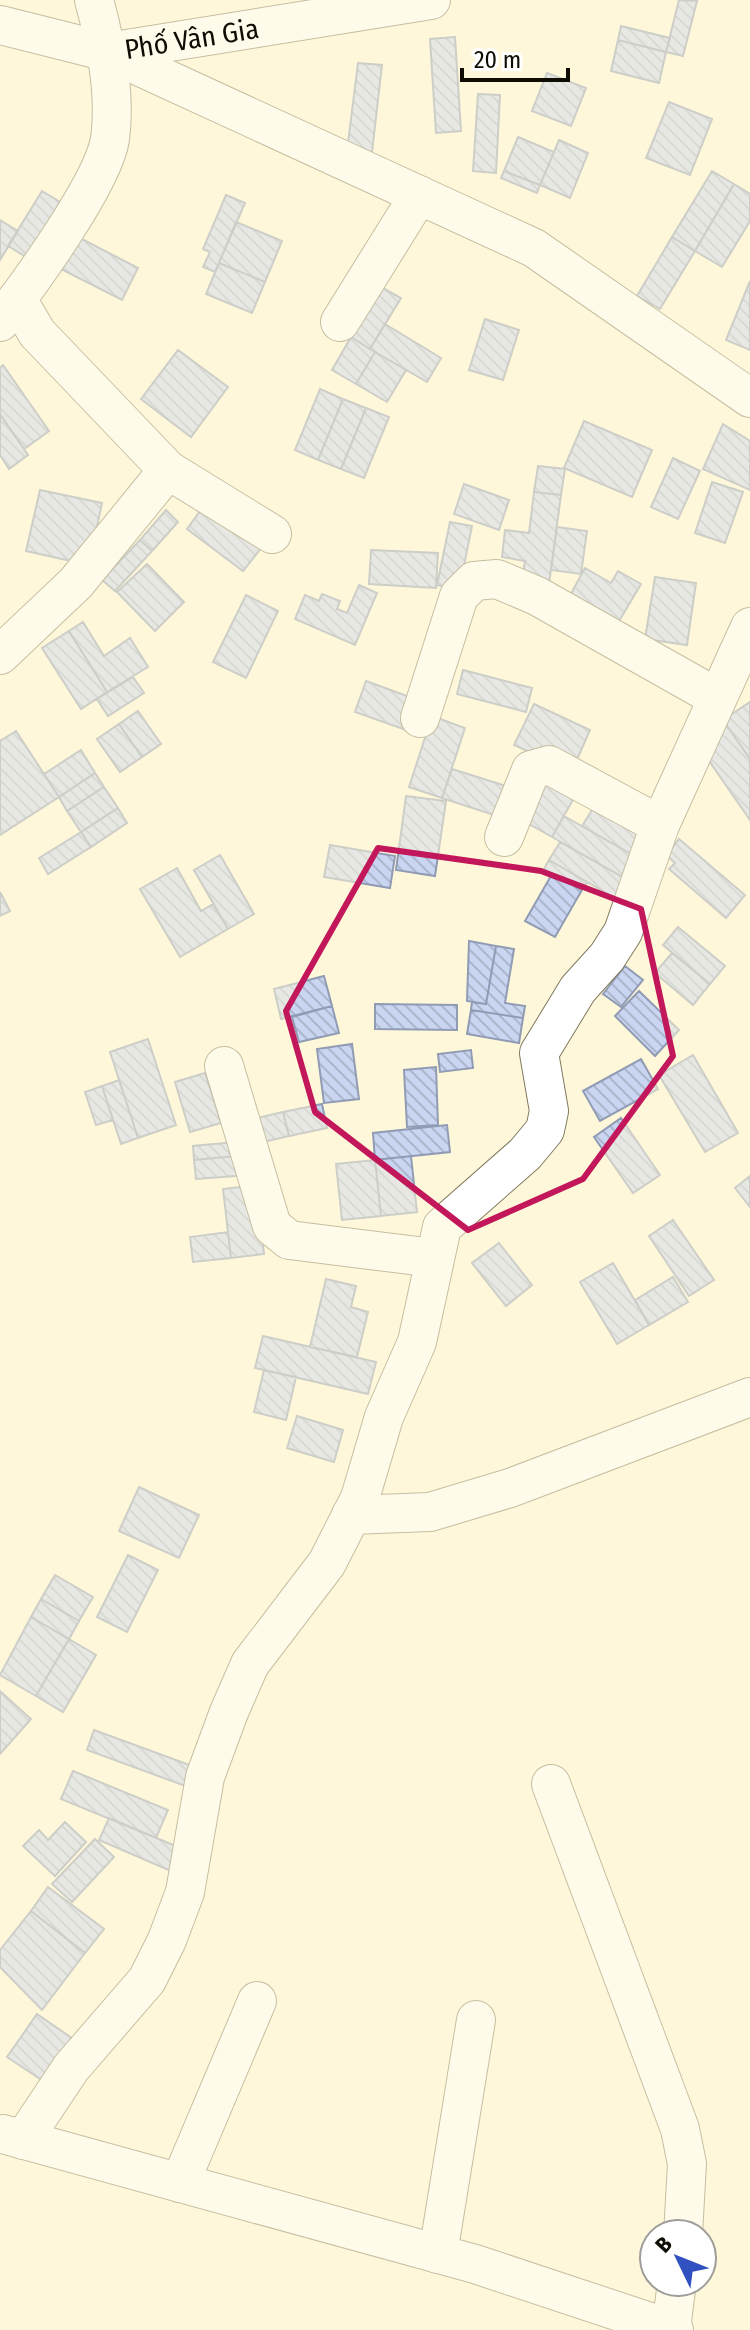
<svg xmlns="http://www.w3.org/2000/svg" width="750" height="2330" viewBox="0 0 750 2330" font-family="'Fira Sans Condensed',sans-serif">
<defs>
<pattern id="building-back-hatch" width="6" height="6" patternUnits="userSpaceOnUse" patternTransform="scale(2)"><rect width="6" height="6" fill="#cad6f1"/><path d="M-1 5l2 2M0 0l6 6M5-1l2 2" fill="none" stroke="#acb6cd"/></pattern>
</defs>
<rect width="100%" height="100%" fill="#fff7d9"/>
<path fill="url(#building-back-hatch)" stroke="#909bb4" stroke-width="2" d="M679,0L697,1L683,56L666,52Z
M621,26L670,38L666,52L618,40Z
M455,37L461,131L436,133L430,39Z
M618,40L666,52L659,83L611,71Z
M358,63L382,65L371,161L346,159Z
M547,73L586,88L571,126L532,111Z
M478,94L500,95L496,173L473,171Z
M669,102L712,119L690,175L646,158Z
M518,137L554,152L540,185L504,171Z
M559,140L588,153L570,198L540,185Z
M504,171L540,185L537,193L501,178Z
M712,171L734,184L695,251L672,237Z
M734,184L750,194V221L722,267L695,251Z
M42,191L70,208L36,263L8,246Z
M226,195L245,203L215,272L203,267L210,252L203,249Z
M0,220L18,231L0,260Z
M236,222L282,241L265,282L219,263Z
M76,236L138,268L122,300L59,268Z
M672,237L695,251L660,309L637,296Z
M219,263L265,282L252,313L206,294Z
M750,281V350L726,340Z
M381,287L401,298L370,349L351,337Z
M485,319L519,330L503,380L469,370Z
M385,324L441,358L427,382L370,349Z
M351,337L375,352L356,384L332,370Z
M178,350L228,387L191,437L141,399Z
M375,352L406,370L387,402L356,384Z
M3,365L49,431L24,449L0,414V368Z
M320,389L343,399L318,460L295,450Z
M343,399L366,408L341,469L318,460Z
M366,408L389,417L364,478L341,469Z
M0,414L28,455L9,469L0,455Z
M584,421L652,450L632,497L564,468Z
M723,424L750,441V490L703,469Z
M673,458L700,471L678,519L651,507Z
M538,466L565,469L561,495L534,492Z
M712,482L743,492L725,543L695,533Z
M464,484L509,500L499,530L454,514Z
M40,490L102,503L89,565L26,551Z
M534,492L561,495L549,584L522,581L525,561L502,557L505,530L529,533Z
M205,504L262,547L243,571L187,529Z
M166,510L178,522L152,551L140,540Z
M450,522L472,526L459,590L437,585Z
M557,527L587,531L581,574L551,570Z
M140,540L152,551L115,591L102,580Z
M371,550L438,553L436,588L369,584Z
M147,564L184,602L155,631L117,592Z
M585,568L611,583L618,571L641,584L615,628L567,601Z
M655,577L696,583L687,645L645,639Z
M359,585L377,593L355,645L295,619L305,595L319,601L322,594L340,601L337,609L347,613Z
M246,595L278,611L246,678L213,662Z
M83,622L104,656L130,638L148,667L107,692L69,631Z
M69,631L107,692L81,709L42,648Z
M463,670L532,688L526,712L457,694Z
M133,677L144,693L108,716L97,699Z
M366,681L418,700L406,730L355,712Z
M750,702V759L723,720Z
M534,704L590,730L572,771L514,745Z
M138,711L161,744L142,757L119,724Z
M432,716L465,728L442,798L409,787Z
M723,720L750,759V820L705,755Z
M119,724L142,757L120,772L97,739Z
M16,731L59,797L0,835V741Z
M81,750L95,773L59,797L44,774Z
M452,769L506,786L497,816L442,798Z
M548,771L579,789L552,837L520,819Z
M95,773L104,787L67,811L59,797Z
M104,787L118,808L81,832L67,811Z
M406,796L446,801L435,876L396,870Z
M597,802L652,833L638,858L582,826Z
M118,808L127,823L91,847L81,832Z
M564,816L638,858L626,879L552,837Z
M81,832L91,847L48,874L39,858Z
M679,839L745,895L726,918L669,869L675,863L666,855Z
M560,842L626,879L615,898L549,860Z
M330,845L395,856L390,888L324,877Z
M220,855L254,914L228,929L194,870Z
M549,860L587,882L582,890L544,869Z
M177,868L201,911L213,904L228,929L180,957L140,889Z
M552,874L582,890L555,937L525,921Z
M0,892L10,911L0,916Z
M678,927L725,966L710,984L663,945Z
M469,941L496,946L486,1004L467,1001Z
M496,946L514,949L505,1003L525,1006L523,1018L471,1010L472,1002L486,1004Z
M672,953L710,984L693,1005L655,973Z
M625,966L643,980L621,1007L603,994Z
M324,976L332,1006L281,1019L274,989Z
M639,991L679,1030L655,1056L615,1016Z
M375,1004L457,1005V1030L375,1029Z
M332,1006L339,1033L299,1042L292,1017Z
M471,1010L523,1018L519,1043L467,1034Z
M148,1039L176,1125L138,1138L110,1052Z
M352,1044L359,1099L324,1103L317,1049Z
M471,1050L473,1068L440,1072L438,1054Z
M693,1055L738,1133L705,1152L659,1075Z
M641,1059L658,1089L600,1121L583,1091Z
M436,1067L438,1125L407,1127L404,1070Z
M205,1073L221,1123L190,1132L175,1082Z
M119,1080L138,1138L121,1144L102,1086Z
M102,1086L113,1120L96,1125L85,1092Z
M322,1104L327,1128L289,1136L283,1112Z
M283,1112L289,1136L259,1143L253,1119Z
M621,1118L660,1175L633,1193L594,1137Z
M447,1125L450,1152L375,1160L373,1133Z
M246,1141L247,1155L194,1160L193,1146Z
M247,1155L249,1175L196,1179L194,1160Z
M411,1156L417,1212L381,1216L375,1160Z
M375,1160L381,1216L342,1220L336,1164Z
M750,1176V1207L735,1188Z
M256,1185L264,1254L231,1258L223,1189Z
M673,1220L714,1280L689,1296L649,1236Z
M228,1232L231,1258L193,1262L190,1237Z
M499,1243L532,1285L506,1306L472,1263Z
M613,1263L649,1325L617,1344L580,1282Z
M673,1277L688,1302L649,1325L635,1300Z
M326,1279L356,1286L351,1307L368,1312L357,1357L310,1347Z
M263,1336L376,1362L368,1394L255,1368Z
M264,1370L296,1377L286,1420L254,1412Z
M297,1416L343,1430L334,1462L287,1448Z
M139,1487L199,1515L179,1558L119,1531Z
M128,1555L158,1570L127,1632L97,1617Z
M55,1575L93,1597L79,1621L41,1599Z
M41,1599L79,1621L69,1639L31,1617Z
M31,1617L69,1639L36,1696L0,1675Z
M69,1639L96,1655L63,1712L36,1696Z
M0,1691L31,1719L0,1754Z
M94,1730L198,1768L191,1788L87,1750Z
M73,1771L168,1810L156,1838L61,1799Z
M109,1818L190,1852L180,1875L99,1840Z
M65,1822L86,1842L55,1876L23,1846L39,1830L48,1840Z
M95,1839L114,1857L72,1902L52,1884Z
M48,1887L104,1929L85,1953L31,1911Z
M31,1911L85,1953L42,2010L0,1967V1950Z
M37,2014L82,2045L52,2087L7,2057Z"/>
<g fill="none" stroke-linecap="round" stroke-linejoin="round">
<defs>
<g id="street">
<path id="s1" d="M0,25L108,52L431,0"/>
<path d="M108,52L534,248L750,398"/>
<path d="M17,299L37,333L168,470L272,534"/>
<path d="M0,322C29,284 103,183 110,139C116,93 106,44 94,0"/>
<path d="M340,322L419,195"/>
<path d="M0,655L76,583L168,470"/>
<path d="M420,718L459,596L474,581L497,579L537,596L716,697"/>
<path d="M504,837L531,770L549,765L660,825"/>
<path d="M224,1066L272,1226L289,1240L434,1258"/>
<path d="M351,1515L430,1512L510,1488L750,1397"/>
<path d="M551,1784L680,2129L687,2164L683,2234"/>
<path d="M3,2134L475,2264L674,2330"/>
<path d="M23,2140L71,2068L147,1980L167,1940L185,1892L205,1777L229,1712L250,1664L327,1563L360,1498L384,1417L417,1342L442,1227L525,1154L545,1130L549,1111L539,1053L578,989L607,957L623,932L660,825L750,627"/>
<path d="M180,2183L257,2001"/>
<path d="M438,2254L476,2020"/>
<path d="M671,2329L677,2282"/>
</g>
</defs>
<use href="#street" stroke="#80795f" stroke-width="40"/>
<use href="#street" stroke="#fff" stroke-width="38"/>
</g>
<path d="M0 0H750V2330H0ZM378,848L541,871L641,909L673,1056L583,1179L468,1230L315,1112L286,1011Z" fill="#fff7d9" fill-opacity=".55" fill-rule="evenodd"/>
<path fill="none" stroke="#c2185b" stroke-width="6" stroke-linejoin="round" d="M378,848L541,871L641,909L673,1056L583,1179L468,1230L315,1112L286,1011Z"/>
<g text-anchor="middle" stroke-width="7" stroke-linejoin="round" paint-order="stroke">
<g font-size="28" fill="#0e0c03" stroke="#fff">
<text dy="10" stroke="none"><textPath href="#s1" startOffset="196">Phố Vân Gia</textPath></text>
</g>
</g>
<g transform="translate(678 2258) rotate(313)"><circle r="38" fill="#ffffff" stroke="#9f9e9a" stroke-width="2"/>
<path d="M0-6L14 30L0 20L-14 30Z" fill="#3151c1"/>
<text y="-12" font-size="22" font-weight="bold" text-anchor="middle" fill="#0e0c03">B</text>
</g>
<path d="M462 68v12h106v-12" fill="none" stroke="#0e0c03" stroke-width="4"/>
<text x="474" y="68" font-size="24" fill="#0e0c03" stroke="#ffffff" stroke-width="6" paint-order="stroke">20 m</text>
</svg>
